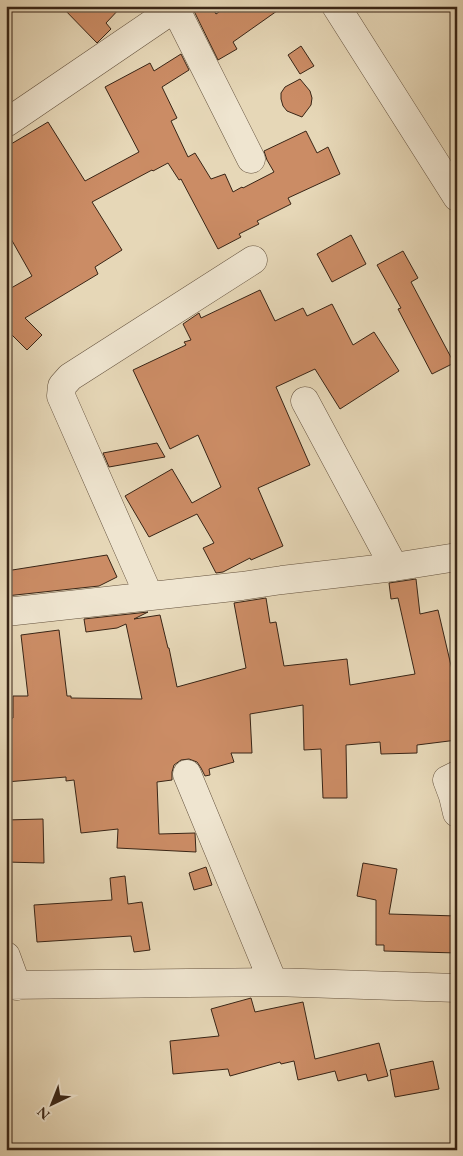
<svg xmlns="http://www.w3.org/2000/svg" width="463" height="1156" viewBox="0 0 463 1156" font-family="'EB Garamond',serif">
<rect width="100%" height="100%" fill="#e6d7b7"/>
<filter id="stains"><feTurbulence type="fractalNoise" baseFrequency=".004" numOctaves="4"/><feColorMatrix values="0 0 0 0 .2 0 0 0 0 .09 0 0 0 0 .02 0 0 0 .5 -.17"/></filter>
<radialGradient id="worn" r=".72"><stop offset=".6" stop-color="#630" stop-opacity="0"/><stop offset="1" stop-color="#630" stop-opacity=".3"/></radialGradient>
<path fill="#cb8c65" stroke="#392516" d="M61,6H122L106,23L111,29L97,43Z
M193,6H211L216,14L228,6H284L233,42L237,49L218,60L193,9Z
M301,46L314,66L300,74L288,55Z
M181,54L189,70L162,87L177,118L171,121L188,157L195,153L211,179L225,174L233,192L242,187L243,188L274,172L267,160L264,151L306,131L317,153L328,147L340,174L288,198L291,204L257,221L259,224L239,234L241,237L218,249L181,179L179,180L168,163L153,171L152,170L92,202L122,250L95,267L98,274L25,318L42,335L27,350L6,329V291L32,276L6,230V147L48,122L85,181L139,152L105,87L150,63L154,71Z
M300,79L310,91L312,98L311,105L302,117L287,111L283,106L281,99V93L285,87Z
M351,235L366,264L332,282L317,254Z
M403,251L418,278L411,282L454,363L432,374L398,309L401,308L377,265Z
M260,290L275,321L303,308L307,316L332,304L353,345L374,332L399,371L340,409L315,369L276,387L310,465L258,488L283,546L251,560L250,558L223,572L216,573L203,548L214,543L197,514L149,537L125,496L172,469L192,503L221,487L198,435L170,449L133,370L186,345L184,342L191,340L183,324L199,313L201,318Z
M157,443L165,457L109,467L103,453Z
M107,555L117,577L99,586L6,596V571Z
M416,579L420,614L438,610L457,691V740L417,745V753L381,754L380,742L346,745L347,798H323L321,749L304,750L303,705L250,714L252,753H231L234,762L209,769L210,775L205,776L201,768L197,762L189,759L181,760L174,765L172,772V780L157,782L159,834L195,833L196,852L117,848L118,829L81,833L74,780L66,781V777L6,782V719L13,718V696H28L21,635L59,630L67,696H71V698L142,699L126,624L117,628L86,632L84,619L148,612L134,619L160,615L168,648H169L177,687L246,668L234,603L266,598L270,623L276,622L284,666L347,659L350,685L415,674L398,598L391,599L389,583Z
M43,819L44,863L6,862V820Z
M363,863L397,869L389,914L457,916V953L384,951V945H376V900L357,896Z
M206,867L212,885L194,890L189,873Z
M125,876L128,904L142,902L150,950L134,952L131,936L37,942L34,905L112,900L110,878Z
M251,998L255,1012L303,1002L315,1059L379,1043L388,1076L368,1081L366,1074L338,1081L335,1071L298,1080L294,1061L281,1064L280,1062L230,1076L228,1069L173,1074L170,1041L219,1036L211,1009Z
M433,1061L439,1089L395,1097L390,1070Z"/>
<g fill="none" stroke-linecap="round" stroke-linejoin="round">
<defs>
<path id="minor" d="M336,6L457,197
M175,8L251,159
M6,123L178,6
M305,401L394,567
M149,596L61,396L62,386L70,377L253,260
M6,612L242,586L282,580L394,567L457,557
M187,774L273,982
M457,775L447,780L453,796L457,813
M6,956L17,986
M6,985L273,982L457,988"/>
</defs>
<use href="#minor" stroke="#64523e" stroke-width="29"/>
<use href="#minor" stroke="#efe5d0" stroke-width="28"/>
</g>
<rect width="463" height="1156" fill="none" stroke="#e6d7b7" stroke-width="25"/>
<rect x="8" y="8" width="448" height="1141" fill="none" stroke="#392516" stroke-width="2.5"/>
<rect x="12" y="12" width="438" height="1131" fill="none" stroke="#392516"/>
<g transform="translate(52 1104) rotate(223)" stroke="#efe5d0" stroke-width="4" paint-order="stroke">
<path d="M0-4L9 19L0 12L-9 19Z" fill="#392516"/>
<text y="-8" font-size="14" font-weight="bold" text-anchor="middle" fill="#392516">N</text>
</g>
<rect width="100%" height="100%" filter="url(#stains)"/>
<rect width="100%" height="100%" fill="url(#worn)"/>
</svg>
